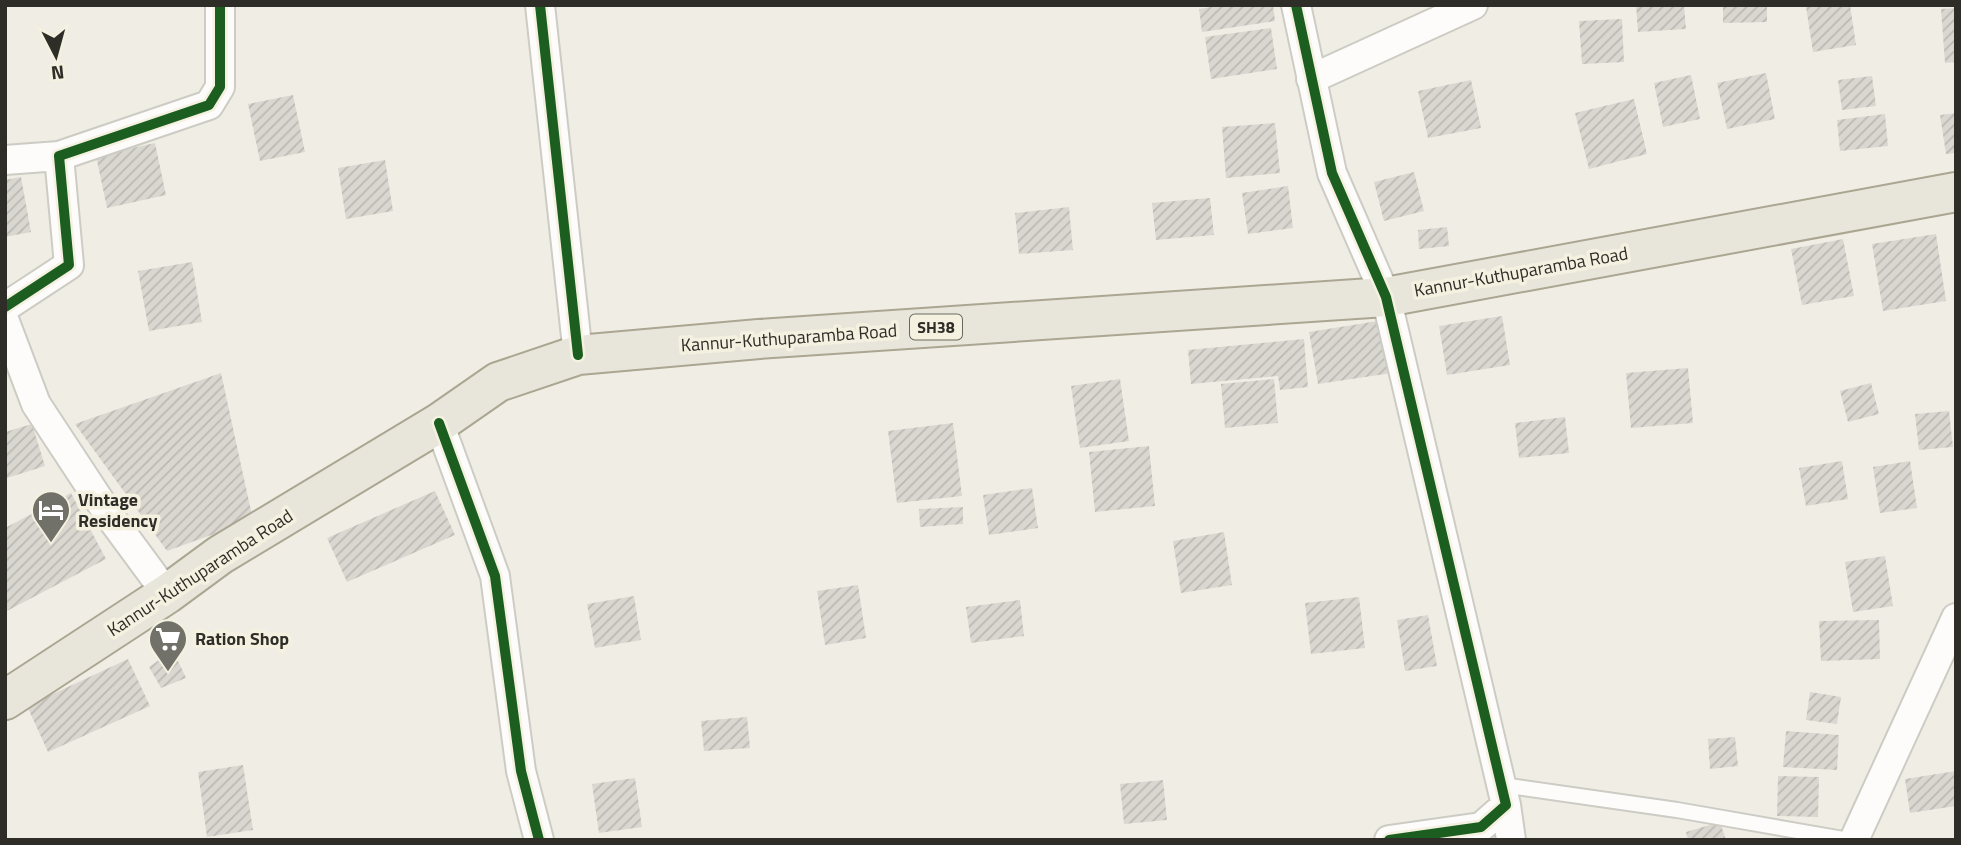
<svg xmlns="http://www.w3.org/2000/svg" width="1961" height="845" viewBox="0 0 1961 845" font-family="'Titillium Web',sans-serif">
<defs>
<pattern id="building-hatch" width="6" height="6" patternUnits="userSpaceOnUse" patternTransform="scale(1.75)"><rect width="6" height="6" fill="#d9d7d0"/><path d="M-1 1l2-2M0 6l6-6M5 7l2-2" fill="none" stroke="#bbb9b3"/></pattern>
</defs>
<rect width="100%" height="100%" fill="#f0eee4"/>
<path fill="url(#building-hatch)" d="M1222,5H1273L1275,21L1202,32L1199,9Z
M1636,5H1684L1686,29L1638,32Z
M1723,5H1767V22L1723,23Z
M1817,5H1850L1856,45L1813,52L1806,7Z
M1956,8V62L1945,63L1941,9Z
M1622,19L1624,62L1582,64L1579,21Z
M1271,28L1277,69L1211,79L1205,37Z
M1766,73L1775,119L1727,129L1717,83Z
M1691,75L1700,119L1663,127L1654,83Z
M1872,76L1876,106L1842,110L1838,80Z
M1471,80L1481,128L1428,138L1418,91Z
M293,95L305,152L260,161L248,104Z
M1634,99L1647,154L1589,169L1575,113Z
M1956,113V153L1946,154L1940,115Z
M1885,114L1888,146L1840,151L1837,120Z
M1275,123L1280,173L1226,178L1222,127Z
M155,143L166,195L107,208L96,156Z
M385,160L393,211L346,219L338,168Z
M1414,172L1424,211L1384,221L1374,182Z
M21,177L31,232L5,237V180Z
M1288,186L1293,228L1248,234L1242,193Z
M1210,198L1214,235L1156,240L1152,203Z
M1069,207L1073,250L1019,254L1015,213Z
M1447,227L1449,246L1419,249L1418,230Z
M1936,234L1946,301L1883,311L1872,244Z
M1843,239L1854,296L1802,305L1791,249Z
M192,262L202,322L149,331L138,271Z
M1502,316L1510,365L1447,375L1439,326Z
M1384,320L1392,373L1318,384L1309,332Z
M1304,339L1308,387L1280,390L1278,376L1191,384L1188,350Z
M1688,368L1693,423L1631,428L1626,373Z
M221,373L253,520L167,551L75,424Z
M1120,379L1129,441L1080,448L1071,386Z
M1274,379L1278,423L1225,428L1221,384Z
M1871,383L1879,414L1848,422L1840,391Z
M1949,411L1953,447L1919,450L1915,414Z
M1565,417L1569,453L1519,458L1515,423Z
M953,423L962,496L897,503L888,431Z
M32,424L45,466L7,478L5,472V432Z
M1149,446L1155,506L1095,512L1089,452Z
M1842,461L1848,499L1806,506L1799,468Z
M1910,461L1917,508L1880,513L1873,467Z
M1032,488L1038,528L989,535L983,495Z
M435,491L455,535L347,582L327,538Z
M71,493L106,559L5,612V528Z
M963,507V524L920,527L919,509Z
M1224,532L1232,585L1181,593L1173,541Z
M1885,556L1893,606L1853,612L1845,562Z
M858,585L866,638L825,645L817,591Z
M634,596L641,640L595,648L587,604Z
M1359,597L1365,648L1311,654L1305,603Z
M1020,600L1024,636L971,643L966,607Z
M1428,615L1437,666L1405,671L1397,620Z
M1879,620L1880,659L1821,661L1819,621Z
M173,650L186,678L161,688L149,667Z
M128,659L150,706L48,752L27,706Z
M1810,692L1841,697L1837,724L1806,720Z
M747,717L750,748L704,751L701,721Z
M1786,731L1839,735L1837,770L1783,767Z
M1735,737L1738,766L1710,769L1708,739Z
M243,765L253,830L207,837L198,772Z
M1956,771V806L1910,813L1905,779Z
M1778,776L1819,777L1818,817L1777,816Z
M635,778L642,827L599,833L592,784Z
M1163,780L1167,820L1124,824L1120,784Z
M1720,822L1726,840H1688L1686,832Z"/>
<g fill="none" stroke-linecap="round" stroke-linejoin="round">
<defs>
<path id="lane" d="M1502,785L1677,810L1849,840"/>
<path id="street" d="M540,5L578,355
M1296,5L1332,173L1386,297L1506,805L1481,827L1389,840
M1311,79L1473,5
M5,160L59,156
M5,307L69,265L59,156L209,105L220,87V5
M5,322L36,404L111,518L167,594
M439,423L495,576L521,771L539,840
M1506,805L1511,840
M1854,840L1956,618"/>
<path id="primary" d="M5,700L167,594L220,555L439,423L498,382L578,355L759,339L1386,297L1956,192"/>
</defs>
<use href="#lane" stroke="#cdccc4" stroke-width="18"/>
<use href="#street" stroke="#cdccc4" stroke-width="32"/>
<use href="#primary" stroke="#aaa692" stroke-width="42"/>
<use href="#lane" stroke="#fdfcfb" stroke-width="14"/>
<use href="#street" stroke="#fdfcfb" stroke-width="28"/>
<use href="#primary" stroke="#e8e6db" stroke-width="38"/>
<defs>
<path id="cycleway" d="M540,5L578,355
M1296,5L1332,173L1386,297L1506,805L1481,827L1389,840
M5,307L69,265L59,156L209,105L220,87V5
M439,423L495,576L521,771L539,840"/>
</defs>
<use href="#cycleway" stroke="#f4f1e0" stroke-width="15"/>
<use href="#cycleway" stroke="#1b5e20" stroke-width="10"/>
</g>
<defs>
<symbol id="hotel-pin" viewBox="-11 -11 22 30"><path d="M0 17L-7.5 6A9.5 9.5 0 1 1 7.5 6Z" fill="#727169" stroke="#f4f1e0"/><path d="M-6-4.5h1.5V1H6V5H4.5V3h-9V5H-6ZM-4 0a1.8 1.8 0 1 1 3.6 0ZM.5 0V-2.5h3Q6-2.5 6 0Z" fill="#fff"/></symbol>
<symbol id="supermarket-pin" viewBox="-11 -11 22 30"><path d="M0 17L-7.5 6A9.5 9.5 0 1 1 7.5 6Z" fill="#727169" stroke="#f4f1e0"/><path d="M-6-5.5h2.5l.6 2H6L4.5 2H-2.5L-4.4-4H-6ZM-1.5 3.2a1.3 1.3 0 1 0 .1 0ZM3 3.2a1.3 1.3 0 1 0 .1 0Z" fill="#fff"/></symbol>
</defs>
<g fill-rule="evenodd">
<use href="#hotel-pin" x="29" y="488" width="44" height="60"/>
<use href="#supermarket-pin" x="146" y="617" width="44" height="60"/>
</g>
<g text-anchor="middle" stroke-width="7" stroke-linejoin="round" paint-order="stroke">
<rect fill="#f4f1e0" stroke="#69685e" stroke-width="2" x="910" y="314.5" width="52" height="25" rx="5"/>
<g font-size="16" font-weight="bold" fill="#2e2d27">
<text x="936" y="333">SH38</text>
</g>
<g font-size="18" fill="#2e2d27" stroke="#f4f1e0">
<text transform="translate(1521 272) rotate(-10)" y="6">Kannur-Kuthuparamba Road</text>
<text transform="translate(789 338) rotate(-4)" y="6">Kannur-Kuthuparamba Road</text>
<text transform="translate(200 573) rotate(-33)" y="6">Kannur-Kuthuparamba Road</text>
</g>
<g font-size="18" font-weight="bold" fill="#2e2d27" stroke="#f4f1e0" text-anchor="start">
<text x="78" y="506">Vintage<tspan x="78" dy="21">Residency</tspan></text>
<text x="195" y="645">Ration Shop</text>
</g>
</g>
<rect width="1961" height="845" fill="none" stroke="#2e2d27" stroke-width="14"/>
<g transform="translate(56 56) rotate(174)" stroke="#f4f1e0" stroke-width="5" paint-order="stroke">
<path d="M0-5L12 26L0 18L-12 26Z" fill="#2e2d27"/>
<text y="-10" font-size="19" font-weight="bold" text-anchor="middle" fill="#2e2d27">N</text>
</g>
</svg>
